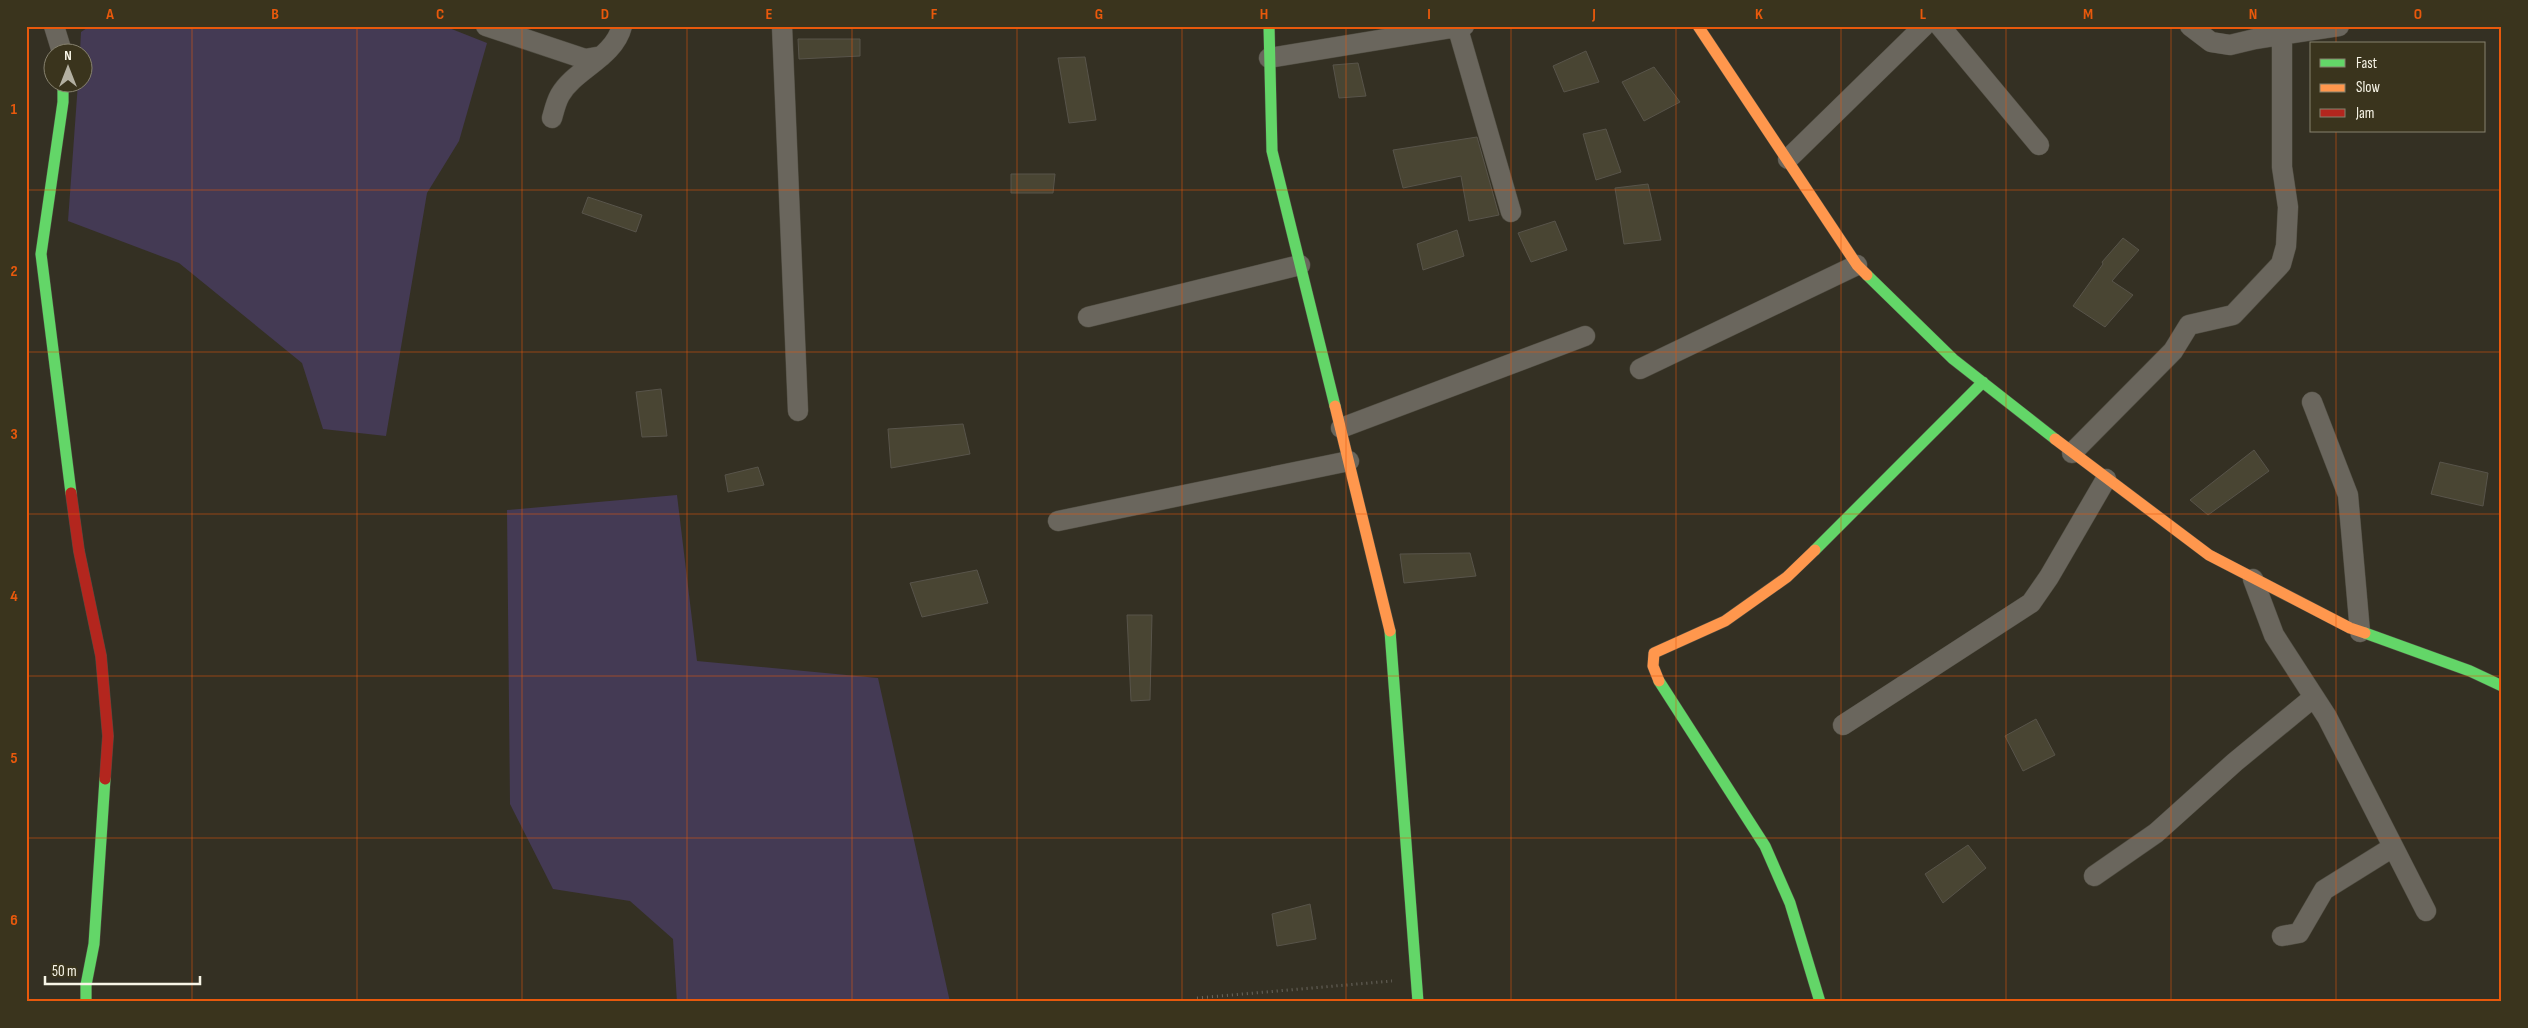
<svg xmlns="http://www.w3.org/2000/svg" width="2528" height="1028" viewBox="0 0 2528 1028" font-family="'Sofia Sans Condensed',sans-serif">
<rect width="100%" height="100%" fill="#343023"/>
<path fill="#443a54" d="M90,26H444L487,43L459,141L427,193L386,436L323,429L302,363L179,263L68,221L78,83L82,82V52H80L81,32Z
M677,495L697,661L878,678L950,1002H677L673,939L630,901L553,889L510,804L507,510Z"/>
<path fill="#494533" stroke="#58544a" d="M798,39H860V56L799,59Z
M1586,51L1599,82L1564,92L1553,66Z
M1085,57L1096,120L1069,123L1058,58Z
M1358,63L1366,96L1339,98L1333,65Z
M1654,67L1680,102L1644,121L1622,82Z
M1606,129L1621,172L1596,180L1583,134Z
M1477,137L1499,215L1469,221L1461,176L1403,188L1393,150Z
M1011,174H1055L1053,193H1011Z
M1648,184L1661,240L1624,244L1615,188Z
M588,197L642,215L636,232L582,213Z
M1555,221L1567,250L1531,262L1518,233Z
M1457,230L1464,256L1423,270L1417,244Z
M2123,238L2139,250L2112,281L2133,295L2105,327L2073,306L2103,264L2102,262Z
M661,389L667,436L642,437L636,392Z
M963,424L970,454L891,468L888,429Z
M2254,450L2269,471L2208,515L2190,500Z
M2440,462L2488,473L2483,506L2431,494Z
M758,467L764,485L728,492L725,475Z
M1470,553L1476,576L1404,583L1400,554Z
M977,570L988,603L922,617L910,583Z
M1127,615H1152L1150,700L1131,701Z
M2036,719L2055,755L2023,771L2005,736Z
M1968,845L1986,868L1943,903L1925,874Z
M1310,904L1316,939L1277,946L1272,914Z"/>
<g fill="none" stroke-linecap="round" stroke-linejoin="round">
<defs>
<path id="street" d="M54,26L62,52
M486,26L585,59L602,56
M782,26L798,411
M1940,26L2039,145
M2190,26L2211,42L2230,45L2255,39L2339,26
M1458,29L1511,212
M1269,58L1464,26
M552,118C554,111 556,102 560,95C575,69 614,58 622,26
M1788,159L1924,26
M1088,317L1300,265
M1640,369L1857,265
M2312,402L2348,495L2360,632
M1341,428L1585,336
M2072,453L2173,351L2189,325L2233,315L2281,264L2286,246L2288,207L2282,167V35
M1058,521L1349,461
M2253,579L2274,635L2327,717L2426,911
M1843,725L2031,603L2049,577L2106,479
M2094,876L2156,833L2235,762L2314,697
M2282,936L2299,933L2324,890L2393,847"/>
<path id="fast" d="M1269,26L1272,151L1335,406
M63,82V102L41,254L71,493
M1867,275L1953,359L2055,439
M1815,550L1983,382
M1390,631L1418,1002
M2365,633L2470,671L2502,686
M1659,681L1765,846L1790,903L1820,1002
M86,1002V985L94,944L105,779"/>
<path id="slow" d="M1698,26L1857,265L1867,275
M1335,406L1390,631
M2055,439L2209,555L2350,628L2365,633
M1659,681L1653,666L1654,653L1725,621L1787,577L1815,550"/>
<path id="jam" d="M71,493L79,551L101,656L108,736L105,779"/>
</defs>
<use href="#street" stroke="#4f4c41" stroke-width="21"/>
<use href="#fast" stroke="#4f4c41" stroke-width="12"/>
<use href="#slow" stroke="#4f4c41" stroke-width="12"/>
<use href="#jam" stroke="#4f4c41" stroke-width="12"/>
<path stroke="#6a665e" stroke-width="3" stroke-dasharray="1 4" stroke-linecap="butt" d="M1197,998L1392,981"/>
<use href="#street" stroke="#6a665d" stroke-width="20"/>
<use href="#fast" stroke="#63d668" stroke-width="11"/>
<use href="#slow" stroke="#ff974d" stroke-width="11"/>
<use href="#jam" stroke="#b3261e" stroke-width="11"/>
</g>
<path fill="none" stroke="#e8590c" stroke-width="1" stroke-opacity="0.55" d="M192,26V1002M357,26V1002M522,26V1002M687,26V1002M852,26V1002M1017,26V1002M1182,26V1002M1346,26V1002M1511,26V1002M1676,26V1002M1841,26V1002M2006,26V1002M2171,26V1002M2336,26V44M2336,131V1002M26,190H2502M26,352H2502M26,514H2502M26,676H2502M26,838H2502"/>
<rect width="2528" height="1028" fill="none" stroke="#3a341d" stroke-width="55"/>
<rect x="2310" y="42" width="175" height="90" fill="#3a341d" stroke="#86816e"/>
<rect x="2320" y="59" width="25" height="8" fill="#63d668" stroke="#86816e"/>
<text x="2356" y="68" font-size="15" fill="#f8f5e7">Fast</text>
<rect x="2320" y="84" width="25" height="8" fill="#ff974d" stroke="#86816e"/>
<text x="2356" y="92" font-size="15" fill="#f8f5e7">Slow</text>
<rect x="2320" y="109" width="25" height="8" fill="#b3261e" stroke="#86816e"/>
<text x="2356" y="118" font-size="15" fill="#f8f5e7">Jam</text>
<g transform="translate(68 68)"><circle r="24" fill="#3a341d" stroke="#86816e"/>
<path d="M0-4L9 19L0 12L-9 19Z" fill="#b3b0a2"/>
<text y="-8" font-size="14" font-weight="bold" text-anchor="middle" fill="#f8f5e7">N</text>
</g>
<path d="M45 976v8h155v-8" fill="none" stroke="#f8f5e7" stroke-width="2.5"/>
<text x="52" y="976" font-size="15" fill="#f8f5e7" stroke="#3a341d" stroke-width="4" paint-order="stroke">50 m</text>
<rect x="28" y="28" width="2472" height="972" fill="none" stroke="#e8590c" stroke-width="2"/>
<g font-size="16" text-anchor="middle" font-weight="bold" fill="#e8590c">
<text x="110" y="19">A</text>
<text x="275" y="19">B</text>
<text x="440" y="19">C</text>
<text x="605" y="19">D</text>
<text x="769" y="19">E</text>
<text x="934" y="19">F</text>
<text x="1099" y="19">G</text>
<text x="1264" y="19">H</text>
<text x="1429" y="19">I</text>
<text x="1594" y="19">J</text>
<text x="1759" y="19">K</text>
<text x="1923" y="19">L</text>
<text x="2088" y="19">M</text>
<text x="2253" y="19">N</text>
<text x="2418" y="19">O</text>
<text x="14" y="114">1</text>
<text x="14" y="276">2</text>
<text x="14" y="439">3</text>
<text x="14" y="601">4</text>
<text x="14" y="763">5</text>
<text x="14" y="925">6</text>
</g>
</svg>
